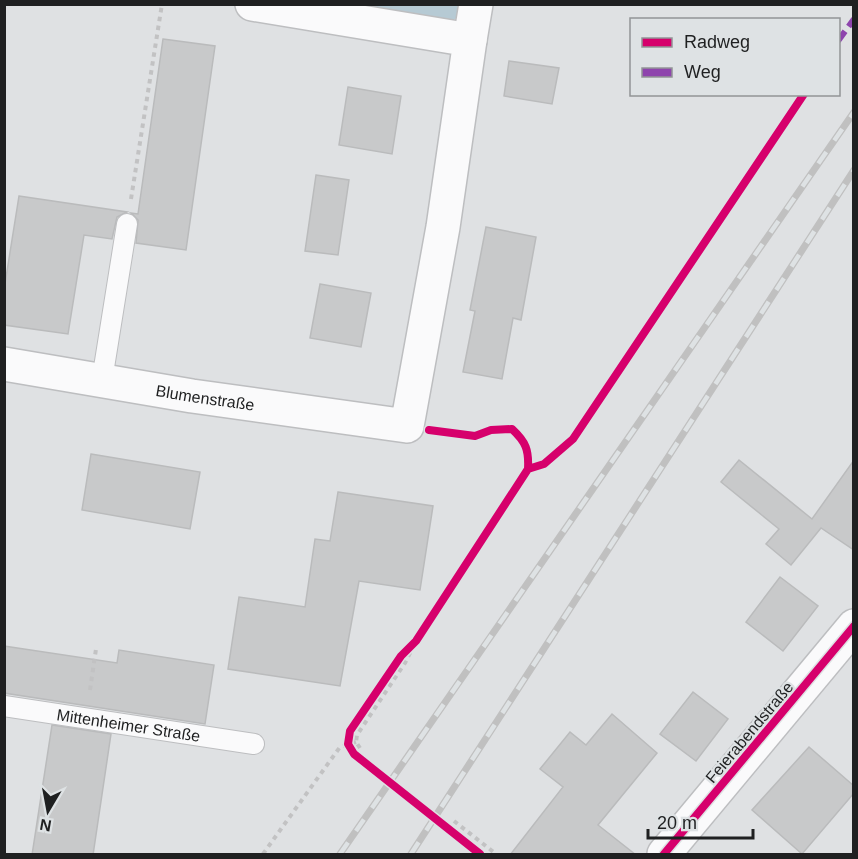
<svg xmlns="http://www.w3.org/2000/svg" width="858" height="859" viewBox="0 0 858 859" font-family="Arial,sans-serif">
<rect width="100%" height="100%" fill="#dfe1e3"/>
<path fill="#b6cad4" d="M337,5H463C460,17 457,20 444,22Z"/>
<path fill="#c8c9ca" stroke="#babbbc" stroke-width="1.5" d="M163,39L215,46L186,250L136,243L138,220L131,213L138,214Z
M509,61L559,68L552,104L504,96Z
M348,87L401,96L392,154L339,145Z
M316,175L349,180L338,255L305,251Z
M19,196L127,212L117,217L112,239L84,235L68,334L4,325V290Z
M486,227L536,237L521,320L513,318L502,379L463,372L475,311L470,310Z
M320,284L371,293L361,347L310,338Z
M91,454L200,472L190,529L82,510Z
M739,460L812,519L854,460V550L821,528L791,565L766,544L779,529L721,482Z
M338,492L433,506L420,590L359,581L340,686L228,669L239,597L305,607L315,539L330,541Z
M780,577L818,606L783,651L746,622Z
M4,646L117,663L119,650L214,665L205,724L4,693Z
M693,692L728,719L696,761L660,734Z
M612,714L657,753L598,825L636,855H510L563,787L540,769L570,732L586,745Z
M52,725L111,734L93,855H32Z
M809,747L854,786V793L802,854L752,810Z"/>
<g fill="none" stroke-linecap="round" stroke-linejoin="round">
<defs>
<g id="lane">
<path d="M102,380L127,224"/>
<path id="s1" d="M4,706L254,744"/>
</g>
<g id="street">
<path d="M470,40L476,4"/>
<path id="s2" d="M4,364L192,396L407,426L443,227L470,40L252,4"/>
<path d="M664,854L854,626"/>
</g>
</defs>
<use href="#lane" stroke="#bdbec0" stroke-width="22"/>
<use href="#street" stroke="#bdbec0" stroke-width="36"/>
<path stroke="#c2c2c3" stroke-width="4" stroke-dasharray="4.5 4.5" stroke-linecap="butt" d="M4,17V26
M131,199L162,4
M90,690L96,649
M360,748L356,742L357,735L405,663L416,641
M454,821L496,854
M263,854L340,747L356,742"/>
<use href="#lane" stroke="#fafafb" stroke-width="20"/>
<use href="#street" stroke="#fafafb" stroke-width="33"/>
<defs>
<path id="rail" d="M340,854L854,112
M411,854L854,170"/>
</defs>
<use href="#rail" stroke="#c0c0c0" stroke-width="7"/>
<use href="#rail" stroke="#dee2e4" stroke-width="4.5" stroke-dasharray="14" stroke-linecap="butt"/>
<path stroke="#8e44ad" stroke-width="6" stroke-dasharray="12 6" stroke-linecap="butt" d="M838,41L854,19"/>
<defs>
<path id="cycleway" d="M429,430L475,436L491,430L512,429C526,442 529,450 528,469L416,641L401,656L350,731L348,744L354,754L480,854
M528,469L544,464L573,439L804,94
M664,854L854,626"/>
</defs>
<use href="#cycleway" stroke="#dee2e4" stroke-width="11"/>
<use href="#cycleway" stroke="#d6006c" stroke-width="8"/>
</g>
<g text-anchor="middle" stroke-width="4.5" stroke-linejoin="round" paint-order="stroke">
<g font-size="16" fill="#1f2021" stroke="#dee2e4">
<text dy="6" stroke="none"><textPath href="#s2" startOffset="204">Blumenstraße</textPath></text>
<text dy="6" stroke="none"><textPath href="#s1" startOffset="126">Mittenheimer Straße</textPath></text>
<text transform="translate(749 732) rotate(-50)" y="6">Feierabendstraße</text>
</g>
</g>
<rect width="858" height="859" fill="none" stroke="#1f2021" stroke-width="12"/>
<rect x="630" y="18" width="210" height="78" fill="#dee2e4" stroke="#929496" stroke-width="1.5"/>
<rect x="642" y="38" width="30" height="9" fill="#d6006c" stroke="#929496" stroke-width="1.5"/>
<text x="684" y="48" font-size="18" fill="#1f2021">Radweg</text>
<rect x="642" y="68" width="30" height="9" fill="#8e44ad" stroke="#929496" stroke-width="1.5"/>
<text x="684" y="78" font-size="18" fill="#1f2021">Weg</text>
<g transform="translate(48 811) rotate(190)" stroke="#dee2e4" stroke-width="4.5" paint-order="stroke">
<path d="M0-4.5L10 22L0 15L-10 22Z" fill="#1f2021"/>
<text y="-9" font-size="16" font-weight="bold" text-anchor="middle" fill="#1f2021">N</text>
</g>
<path d="M648 829v9h105v-9" fill="none" stroke="#1f2021" stroke-width="3"/>
<text x="657" y="829" font-size="18" fill="#1f2021" stroke="#dee2e4" stroke-width="4.5" paint-order="stroke">20 m</text>
</svg>
